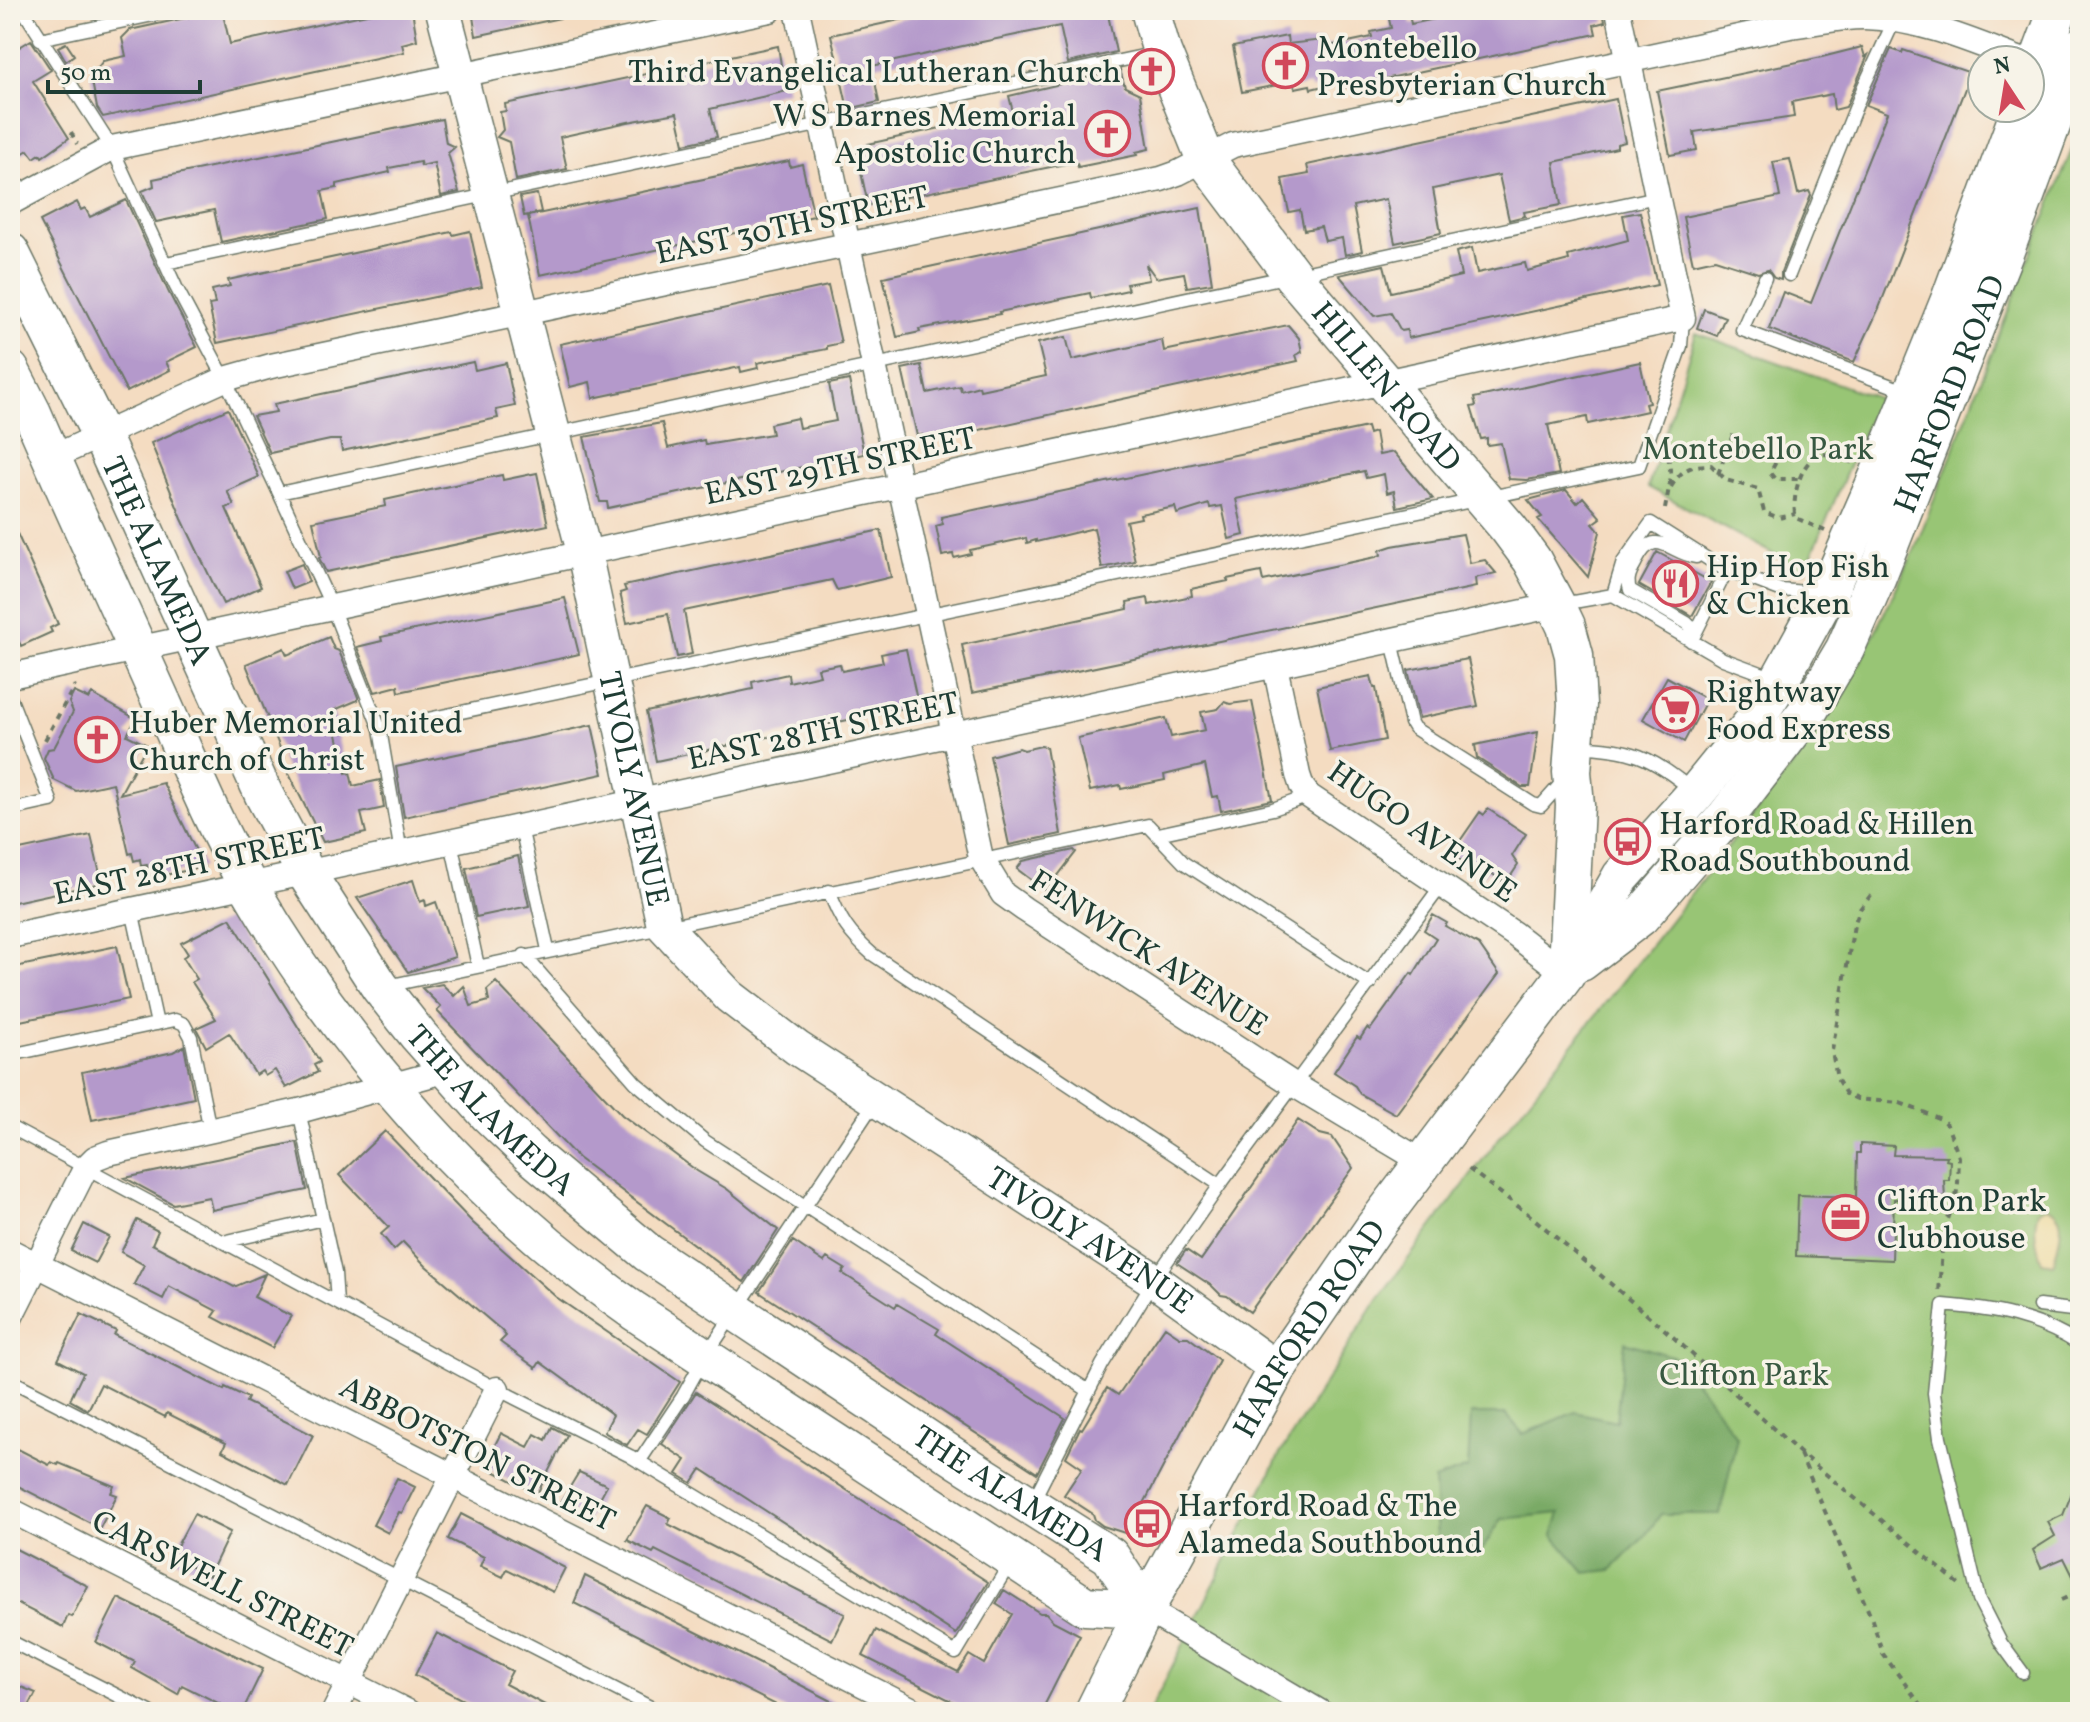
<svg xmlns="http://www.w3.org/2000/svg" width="2090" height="1722" viewBox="0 0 2090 1722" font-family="Vollkorn,serif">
<rect width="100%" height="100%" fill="#f7f3e8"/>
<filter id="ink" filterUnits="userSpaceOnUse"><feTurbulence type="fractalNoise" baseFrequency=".0125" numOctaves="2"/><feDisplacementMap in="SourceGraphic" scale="16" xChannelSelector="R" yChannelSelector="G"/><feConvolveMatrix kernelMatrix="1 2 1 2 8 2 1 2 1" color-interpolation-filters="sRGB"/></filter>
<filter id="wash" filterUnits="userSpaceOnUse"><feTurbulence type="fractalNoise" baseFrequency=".006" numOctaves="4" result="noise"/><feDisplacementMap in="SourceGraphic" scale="32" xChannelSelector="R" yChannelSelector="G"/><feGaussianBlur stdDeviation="1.8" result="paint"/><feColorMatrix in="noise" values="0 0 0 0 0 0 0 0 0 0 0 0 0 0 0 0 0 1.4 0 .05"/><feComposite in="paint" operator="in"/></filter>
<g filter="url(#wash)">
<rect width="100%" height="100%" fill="#f4dcc1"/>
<path fill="#98c574" stroke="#5c8154" stroke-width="2" d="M2080,129V1712H1149L1280,1454L1378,1299L1502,1134L1815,737L1860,663L1913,553Z
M1696,333L1878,398L1805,571L1648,487Z"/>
<path fill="#7aaa66" stroke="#4c744d" stroke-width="2" d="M1625,1342L1679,1358L1737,1437L1720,1514H1661L1644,1537L1611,1570L1585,1573L1553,1535L1560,1513L1502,1519L1481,1551L1437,1540L1434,1480L1468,1468L1471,1414H1506L1523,1434L1575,1412L1616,1421Z"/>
<path fill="#eeda9e" stroke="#868c69" stroke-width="2" d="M2047,1207C2072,1217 2056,1244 2054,1264L2042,1262C2036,1246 2032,1226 2039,1209Z"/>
<g id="blocks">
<path fill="#b499cb" d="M222,10L230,44L385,10H412L417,40L402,44L404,52L103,117L97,108L91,76L103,61L126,56L122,38L130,30Z
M472,10H564L565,17L476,36Z
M945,10H1107L1116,52L1068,63L1060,26L972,44L872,66L879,102L848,109L840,74L831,70L838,64L831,35Z
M1387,10H1408L1411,24L1478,10H1603L1605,22L1594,25L1596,34L1342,88L1340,82L1311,89L1310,85L1295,88L1293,82L1242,92L1233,47L1287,36L1288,44L1323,40L1324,47L1372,37L1371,32L1391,28Z
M31,40L51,70L33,81L69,138L42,157L40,154L34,158L28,150L17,157L10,145V53Z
M66,43L74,55L66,61L58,47Z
M778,46L782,71L791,75L785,81L787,91L710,109L717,137L684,144L677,113L628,122L560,137L567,169L516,180L509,142L497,137L503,130L500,112L506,111L505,104Z
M1862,47L1865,57L1868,55L1846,107L1834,110L1832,94L1792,102L1794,117L1694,132L1697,150L1670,155L1657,91L1822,57Z
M1891,49L1902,53L1903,50L1971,73L1879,308L1854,362L1769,329L1783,292L1811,303L1887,113L1866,105Z
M1120,70L1125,87L1140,94L1149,149L1136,152L1137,155L1078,167L1077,163L1065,164L868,205L857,153L869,150L868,144L1013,112L1009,96Z
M1616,99L1625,142L1617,144V148L1554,162L1561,205L1524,212L1525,216L1509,220L1499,175L1433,189L1441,233L1395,243L1386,199L1353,206L1362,251L1345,255L1342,238L1325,241L1321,227L1304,230L1300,210L1289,212L1282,179L1309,174L1307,165Z
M442,119L446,143L455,147L448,153L459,192L441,196L434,163L421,166L420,162L389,168L390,172L337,184V188L322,191L328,219L221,242L214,210L156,222L142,191L154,186L153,179Z
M1790,159L1798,194L1809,191L1811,195L1781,272V280L1774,278L1768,270L1758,273L1715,259L1693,264L1683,217L1780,197L1773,162Z
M789,161L790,167L802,164L814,216L540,275L528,216Z
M537,194L541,212L524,216L520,197Z
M126,200L168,291L197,347L166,362L170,370L127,392L40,221L77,202L81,210L85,208L90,217Z
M1200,208L1212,283L1187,287L1184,273L1156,278L1146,264L1149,280L1126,284L1128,290L1091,298L1090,293L999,312L1000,314L919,329L920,332L897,337L883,277Z
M1640,212L1657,285L1437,332L1408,338L1407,330L1401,331L1391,313L1374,316L1339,275L1384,265L1391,292L1461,276L1456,252L1472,248L1477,273L1525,263L1527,271L1569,260L1568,256L1628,240L1623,215Z
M470,231L482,287L217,343L209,305L215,304L212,290L230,286L228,280L452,232L453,235Z
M828,286L841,343L827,346V349L757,363L758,368L741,372L740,367L593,398L590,382L570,387L560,344Z
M1704,309L1725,317L1717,336L1697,328Z
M1288,325L1299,338L1302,352L1296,355L1298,361L924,442L922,435L917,436L902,369L921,365L927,393L960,386L961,391L979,386L980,390L1046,376L1038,343L1066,337L1072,360L1162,340L1164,351Z
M473,362L475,370L506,363L515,406L496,410L498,418L342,451L340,440H330L270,453L253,416L276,412L274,404Z
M1640,362L1649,403L1645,404L1647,411L1588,424L1587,417L1548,425L1559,474L1527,480L1509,479L1501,443L1487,445V438L1481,439L1471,407L1476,406L1474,398Z
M849,380L864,454L608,508L607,502H600L584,437L662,423L668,448L704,440L705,445L772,434L770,424L797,418L799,428L836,421L829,384Z
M228,409L259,477L227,491L234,505L226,508L261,587L223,604L182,519L151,443Z
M1367,427L1369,434L1375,432L1379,455L1394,452L1433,499L1397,507L1394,491L1387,493L1384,474L1366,478L1364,471L1236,499L1244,535L1229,539L1222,506L1210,508L1209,504L1177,514L1175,507L1140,514L1141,518L1126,521L1135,561L1116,565L1102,568L1094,528L1036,542V540L1027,543L1026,538L970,550L971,554L954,558L953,554L942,556L936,526L943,524L941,517Z
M537,473L548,525L326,572L319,558L321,557L313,521L386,506L385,500L435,489L502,475L503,480Z
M1566,490L1577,503L1583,497L1601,518L1593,524L1600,532L1588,577L1538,519L1542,517L1528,500Z
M10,518L58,624L50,628L52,632L21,646L10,623Z
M881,530L891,577L837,590L832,580L684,611L692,654L677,657L668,614L627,623L620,593L626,591L624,586Z
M1463,534L1470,563L1485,560L1496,573L1475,578L1476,587L972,693L962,645L1128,609L1127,602L1148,598L1149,605L1192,596L1191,589L1228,581L1227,579L1261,572L1263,581L1376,557L1381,555L1380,550L1392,546Z
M1657,552L1711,582L1692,616L1639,585Z
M302,564L309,582L292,589L284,571Z
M565,598L579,654L558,659L399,692L398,686L375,692L357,647L382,641L381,637Z
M329,637L334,649L339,651L358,697V700L332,711L338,725L335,726L346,773L350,772L353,786L380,780L384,808L361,813L366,833L323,842L281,758H284L246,664L284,648L287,655Z
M906,649L918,705L656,761L646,712L753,689L752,682L788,674L789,682L820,675L818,668L840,664L842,671L880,663L883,662L881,654Z
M1468,659L1478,706L1419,718L1408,670Z
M1371,676L1374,688H1376L1385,740L1330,751L1317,687Z
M1667,677L1707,699L1684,742L1643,719Z
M74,692L89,699L92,694L136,719L127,735L147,745L120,794L163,783L204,867L150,878L147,865L141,866L140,859L134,861L132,853L129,854L113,783L76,791L54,780L44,758L48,749L54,748L73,712L69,702Z
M1252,701L1272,800L1221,811L1218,796L1212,797L1205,765L1164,775L1165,780L1121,789L1120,785L1090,791L1078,738L1166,718L1171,737L1205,730L1201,712L1218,709L1224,702L1230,704Z
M592,725L603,774L404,817L396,767Z
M1538,732L1530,787H1522L1477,758L1475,745Z
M1041,746L1046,747L1061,834L1009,845L990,756L1019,748L1024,750Z
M1488,809L1526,834L1512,856L1518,865L1510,877L1507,875L1502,881L1487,870L1484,875L1451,854L1480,812L1484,815Z
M91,835L102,883L10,903V852Z
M1074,850L1076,852L1046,891L1017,869L1023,861Z
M518,856L529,906L476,917L466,868Z
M413,880L420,902L425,900L426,906L436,902L455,957L408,972L357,898Z
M1433,915L1447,923L1445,926L1479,945L1499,974L1396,1114L1360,1094L1355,1086L1334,1072L1357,1037L1360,1039L1367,1028L1370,1030L1411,973L1413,975L1436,938L1424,930Z
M230,918L320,1062L314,1065L318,1072L286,1088L275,1070L265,1076L262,1071L256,1075L229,1033L206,1047L196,1028L216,1019L192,982L197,979L183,957L188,954L181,943Z
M117,946L129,999L10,1023V968Z
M496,982L622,1115L697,1171L727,1189L778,1230L744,1282L578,1158L437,1011L441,1007L422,988L442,984L454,996L464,986L471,1006L489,1001L487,990Z
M184,1046L194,1098L92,1120L82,1072L173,1052Z
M1298,1120L1320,1134L1332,1137L1353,1168L1250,1312L1227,1296L1221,1295L1212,1286L1177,1263L1186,1250L1201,1260Z
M385,1131L473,1223L556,1297L680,1382L647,1434L638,1429L627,1445L604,1432L613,1415L540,1362L536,1368L500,1342L506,1336L501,1330L426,1266L403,1242L394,1250L381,1234L389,1227L339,1175Z
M297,1142L307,1190L212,1210L209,1197L173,1204L125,1178Z
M1860,1144L1894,1146L1893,1155L1947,1156L1946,1160L1950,1161L1949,1180H1944L1945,1200L1894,1199L1892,1260L1796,1256L1798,1195L1856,1197L1857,1153H1860Z
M137,1220L158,1231L152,1244L234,1287L265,1274L254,1297L291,1316L272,1348L213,1317L217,1311L169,1286L163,1299L134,1284L144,1265L121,1252Z
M84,1224L109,1237L95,1263L71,1251Z
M793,1241L824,1262L827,1258L845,1269L842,1273L895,1307L897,1304L939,1329L936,1334L1065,1418L1037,1473L759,1292Z
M81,1314L116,1331L114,1335L224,1390L225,1387L248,1398L246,1402L313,1435L288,1485L222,1451L226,1443L167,1413L165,1417L101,1384L88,1410L70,1400L83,1373L58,1360Z
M1165,1327L1180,1337H1188L1219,1360L1128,1534L1103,1526L1095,1520L1093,1514L1064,1495L1082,1468L1066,1457L1080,1428L1082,1429L1107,1388L1118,1395Z
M696,1392L988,1582L956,1634L701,1469L692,1483L677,1474L686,1460L662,1444Z
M552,1427L567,1435L537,1494L484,1466L501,1433L528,1447L535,1434L546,1440Z
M10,1445L49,1465L51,1462L58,1465L59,1463L114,1486L111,1493L117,1495L100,1528L10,1482Z
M579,1472L607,1485L588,1520L559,1505Z
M2079,1475H2080V1590L2064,1558L2041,1568L2033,1550L2055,1536L2048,1522L2063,1515Z
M397,1478L415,1487L402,1513L399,1512L388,1533L373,1525Z
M647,1506L671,1518L668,1524L845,1614L832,1640L655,1550L653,1553L627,1540Z
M194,1514L230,1532L209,1576L171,1557Z
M461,1514L565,1568L553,1592L507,1569L503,1577L480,1566L484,1557L448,1539Z
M10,1546L88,1586L72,1617L68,1615L63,1627L10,1600Z
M585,1576L758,1663L853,1712H790L574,1603Z
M1004,1590L1040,1613H1046L1053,1621L1080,1635L1041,1712H973L863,1656L876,1630L958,1672L969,1655L984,1664L1012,1614L996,1604Z
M118,1598L263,1669L242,1712H236L182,1685L178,1694L132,1668L135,1662L96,1642Z
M437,1633L512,1671L505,1684L558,1712H486L415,1675Z
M21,1687L36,1693L26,1712H10Z"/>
</g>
</g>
<g filter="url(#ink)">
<use href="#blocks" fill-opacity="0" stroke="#6a7565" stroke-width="2"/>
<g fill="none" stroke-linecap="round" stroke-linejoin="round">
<defs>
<path id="lane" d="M23,10L112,148L176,287L225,379L279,493L331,605L380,729L401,853
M40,39L177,10
M166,263L1157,53
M1789,275L1864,86L1895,19
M1765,278L1742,330L1908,392
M279,493L1657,197
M1613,595L1723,659L1777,679
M1562,604L1613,595L1623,562L1651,523L1722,568L1780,590L1820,593
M1693,638L1727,570
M1392,641L1411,723L1414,728L1533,804L1541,806L1566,778
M1691,641V627L1687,623L1630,590C1626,578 1631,571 1637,560C1655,525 1671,554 1696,557
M10,697L51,801L10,810
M380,729L1639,466L1681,346L1683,318
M1576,746C1632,749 1650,755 1693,791
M521,827L548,950
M1158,834L1273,809L1309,796
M451,842L478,966
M829,891C840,920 849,934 872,954L1220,1185
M132,910L157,1024
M524,955L636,1083L705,1141L1089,1391
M387,986L1148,825L1184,863L1370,984
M10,1055L175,1020L184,1024L191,1037L210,1130
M299,1111L335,1273L337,1303
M10,1127L497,1389L630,1456L956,1653L1010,1563
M223,1242L323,1219
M2039,1306L2080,1311
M10,1380L660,1712
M639,1462L683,1396L704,1358L876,1100
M1033,1501L1102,1365L1154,1280L1220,1185L1441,886
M10,1641L150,1712
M2023,1673L2001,1643L1979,1600L1940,1438L1934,1393L1943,1305C1993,1309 2038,1317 2080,1345"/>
<path id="street" d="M797,10L981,858L1003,894L1024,909L1296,1086L1423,1162
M10,203L112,148L770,10
M51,458L225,379L271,366L1161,179L1178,173L1233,145L1790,26C1814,23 1839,17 1864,17C1919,18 1971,41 2021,60
M1275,666L1298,775L1302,787L1309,796L1514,934L1566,974
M10,676L1683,318L1618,10
M10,936L1556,605
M10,1251L917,1712
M10,1318L86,1167L95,1158L108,1153L299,1111L448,1070
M10,1510L408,1712
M1145,1609L1320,1712
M334,1712L497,1389"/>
<g id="secondary">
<path id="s1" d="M443,10L584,552L664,926L729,996L797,1048L1154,1280L1277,1369"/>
</g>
<g id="primary">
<path id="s2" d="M1150,10L1162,52L1206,160L1294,277L1509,529L1532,560L1556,605L1566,626L1574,655L1577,705L1572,772L1575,805L1567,967"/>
<path d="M2030,85L2058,10"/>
<path id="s3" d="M10,252L101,435L264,795L306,873L380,987L418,1035L488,1114L530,1154L648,1253L960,1461L1110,1556L1145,1609"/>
<path d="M10,370L32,413C71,504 113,593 153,683C184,751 211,821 248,885C345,1052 476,1200 634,1311L1085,1606L1145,1609"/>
<path id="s4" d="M1581,962L1640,917L1725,818L1810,708L1845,649L1877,576L2004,253L2080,47"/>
<path id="s5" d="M1094,1712L1145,1609L1277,1369L1374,1228L1566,974L1621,877L1696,793L1752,724L1774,690L1829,590L1879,475L1950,300L2021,108"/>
</g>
</defs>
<use href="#lane" stroke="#6a7565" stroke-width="15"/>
<use href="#street" stroke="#6a7565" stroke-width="27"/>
<use href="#secondary" stroke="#6a7565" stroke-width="37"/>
<use href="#primary" stroke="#6a7565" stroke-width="41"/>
<path stroke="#6a7565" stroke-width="4" stroke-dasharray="6 6" stroke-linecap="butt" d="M71,132L77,144
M1718,474L1734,432
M1671,487C1682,469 1690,465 1711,465L1726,480L1758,489L1764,512L1779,518L1795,514
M1665,509L1671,477L1668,454L1679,443L1709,447L1724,456L1752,452L1775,454L1777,460L1770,473L1775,479H1801
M1825,531L1796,518C1791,502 1799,466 1815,457C1827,450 1842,458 1853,463
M45,740L75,685
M1871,895L1860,909L1854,925L1832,1051L1837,1079L1846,1094L1857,1099L1900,1103L1941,1119L1947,1125L1959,1157L1958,1183L1956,1197L1943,1233L1939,1293
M1469,1169L1532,1217L1671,1335L1799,1452L1959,1584
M1800,1454L1871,1617L1883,1654L1926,1712
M2061,1600L2080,1592"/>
<use href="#lane" stroke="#fff" stroke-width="12"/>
<use href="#street" stroke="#fff" stroke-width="24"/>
<use href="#secondary" stroke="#fff" stroke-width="34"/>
<use href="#primary" stroke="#fff" stroke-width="38"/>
</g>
</g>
<defs>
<symbol id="church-ring" viewBox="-11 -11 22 22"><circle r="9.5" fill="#f7f3e8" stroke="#d1495b" stroke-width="1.5"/><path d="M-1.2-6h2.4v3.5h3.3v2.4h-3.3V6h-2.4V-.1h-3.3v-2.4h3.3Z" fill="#d1495b"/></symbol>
<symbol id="restaurant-ring" viewBox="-11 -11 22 22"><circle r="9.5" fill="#f7f3e8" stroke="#d1495b" stroke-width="1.5"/><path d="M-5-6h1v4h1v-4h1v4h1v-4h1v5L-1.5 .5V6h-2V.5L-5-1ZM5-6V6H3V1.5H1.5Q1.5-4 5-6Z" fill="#d1495b"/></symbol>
<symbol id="supermarket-ring" viewBox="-11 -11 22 22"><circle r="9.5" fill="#f7f3e8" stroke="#d1495b" stroke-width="1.5"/><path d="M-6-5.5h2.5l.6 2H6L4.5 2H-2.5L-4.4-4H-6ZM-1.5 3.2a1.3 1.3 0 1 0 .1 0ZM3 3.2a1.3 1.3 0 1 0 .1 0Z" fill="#d1495b"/></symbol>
<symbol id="bus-ring" viewBox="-11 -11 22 22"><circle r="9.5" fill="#f7f3e8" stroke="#d1495b" stroke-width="1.5"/><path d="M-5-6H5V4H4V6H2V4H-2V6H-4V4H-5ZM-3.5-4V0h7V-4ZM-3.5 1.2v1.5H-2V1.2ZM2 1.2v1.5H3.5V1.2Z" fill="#d1495b"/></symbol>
<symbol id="office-ring" viewBox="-11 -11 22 22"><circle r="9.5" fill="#f7f3e8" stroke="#d1495b" stroke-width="1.5"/><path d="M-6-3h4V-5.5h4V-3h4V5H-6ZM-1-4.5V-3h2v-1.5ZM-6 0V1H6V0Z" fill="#d1495b"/></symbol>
</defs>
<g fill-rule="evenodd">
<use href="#church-ring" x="1260" y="40" width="51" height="51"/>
<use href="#church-ring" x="1126" y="46" width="51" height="51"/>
<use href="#church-ring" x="1082" y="108" width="51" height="51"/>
<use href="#restaurant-ring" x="1650" y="558" width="51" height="51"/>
<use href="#supermarket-ring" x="1650" y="684" width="51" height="51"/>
<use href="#church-ring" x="72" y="714" width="51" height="51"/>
<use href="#bus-ring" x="1602" y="816" width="51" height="51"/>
<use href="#office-ring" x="1820" y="1192" width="51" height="51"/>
<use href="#bus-ring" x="1122" y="1498" width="51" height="51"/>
</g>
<g text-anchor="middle" stroke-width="7" stroke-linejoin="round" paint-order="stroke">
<g font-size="32" fill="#1f3d34" stroke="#f7f3e8" text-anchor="start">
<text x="1317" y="58">Montebello<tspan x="1317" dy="37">Presbyterian Church</tspan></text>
<text x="1121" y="82" text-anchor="end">Third Evangelical Lutheran Church</text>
<text x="1076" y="126" text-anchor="end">W S Barnes Memorial<tspan x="1076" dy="37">Apostolic Church</tspan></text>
<text x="1706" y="577">Hip Hop Fish<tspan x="1706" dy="37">&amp; Chicken</tspan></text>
<text x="1706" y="702">Rightway<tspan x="1706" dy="37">Food Express</tspan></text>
<text x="129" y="733">Huber Memorial United<tspan x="129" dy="37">Church of Christ</tspan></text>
<text x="1659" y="834">Harford Road &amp; Hillen<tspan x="1659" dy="37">Road Southbound</tspan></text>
<text x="1877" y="1211">Clifton Park<tspan x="1877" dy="37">Clubhouse</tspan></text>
<text x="1178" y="1516">Harford Road &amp; The<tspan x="1178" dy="37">Alameda Southbound</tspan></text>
</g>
<g font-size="32" fill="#1f3d34" stroke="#f7f3e8">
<text transform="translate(792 224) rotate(-12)" y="11">EAST 30TH STREET</text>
<text dy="11" stroke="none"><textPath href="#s2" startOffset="450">HILLEN ROAD</textPath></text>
<text dy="11" stroke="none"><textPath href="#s4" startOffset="688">HARFORD ROAD</textPath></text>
<text transform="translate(840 465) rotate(-12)" y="11">EAST 29TH STREET</text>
<text dy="11" stroke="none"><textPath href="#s3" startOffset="342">THE ALAMEDA</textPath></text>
<text transform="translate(823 730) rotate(-12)" y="11">EAST 28TH STREET</text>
<text dy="11" stroke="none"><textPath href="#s1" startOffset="802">TIVOLY AVENUE</textPath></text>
<text transform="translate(1423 831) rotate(35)" y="11">HUGO AVENUE</text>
<text transform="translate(189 865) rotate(-12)" y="11">EAST 28TH STREET</text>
<text transform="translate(1149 952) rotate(33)" y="11">FENWICK AVENUE</text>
<text dy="11" stroke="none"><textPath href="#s3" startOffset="990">THE ALAMEDA</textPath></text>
<text dy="11" stroke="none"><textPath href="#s1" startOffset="1474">TIVOLY AVENUE</textPath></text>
<text dy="11" stroke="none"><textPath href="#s5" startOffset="440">HARFORD ROAD</textPath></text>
<text transform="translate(478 1453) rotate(27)" y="11">ABBOTSTON STREET</text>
<text dy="11" stroke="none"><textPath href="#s3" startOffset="1638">THE ALAMEDA</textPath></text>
<text transform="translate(223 1583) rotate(27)" y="11">CARSWELL STREET</text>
</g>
<g font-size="32" fill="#375841" stroke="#f7f3e8">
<text x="1758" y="459">Montebello Park</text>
<text x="1744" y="1385">Clifton Park</text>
</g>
</g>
<rect width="2090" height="1722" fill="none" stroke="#f7f3e8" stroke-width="40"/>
<g transform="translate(2006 84) rotate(348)"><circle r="38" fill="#f7f3e8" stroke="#a1aaa0" stroke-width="2"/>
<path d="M0-6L14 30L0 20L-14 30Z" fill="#d1495b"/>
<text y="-12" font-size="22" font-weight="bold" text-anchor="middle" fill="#1f3d34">N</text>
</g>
<path d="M48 80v12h152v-12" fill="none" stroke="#1f3d34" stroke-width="4"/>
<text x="60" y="80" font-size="24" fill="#1f3d34" stroke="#f7f3e8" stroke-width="6" paint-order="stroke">50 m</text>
</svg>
